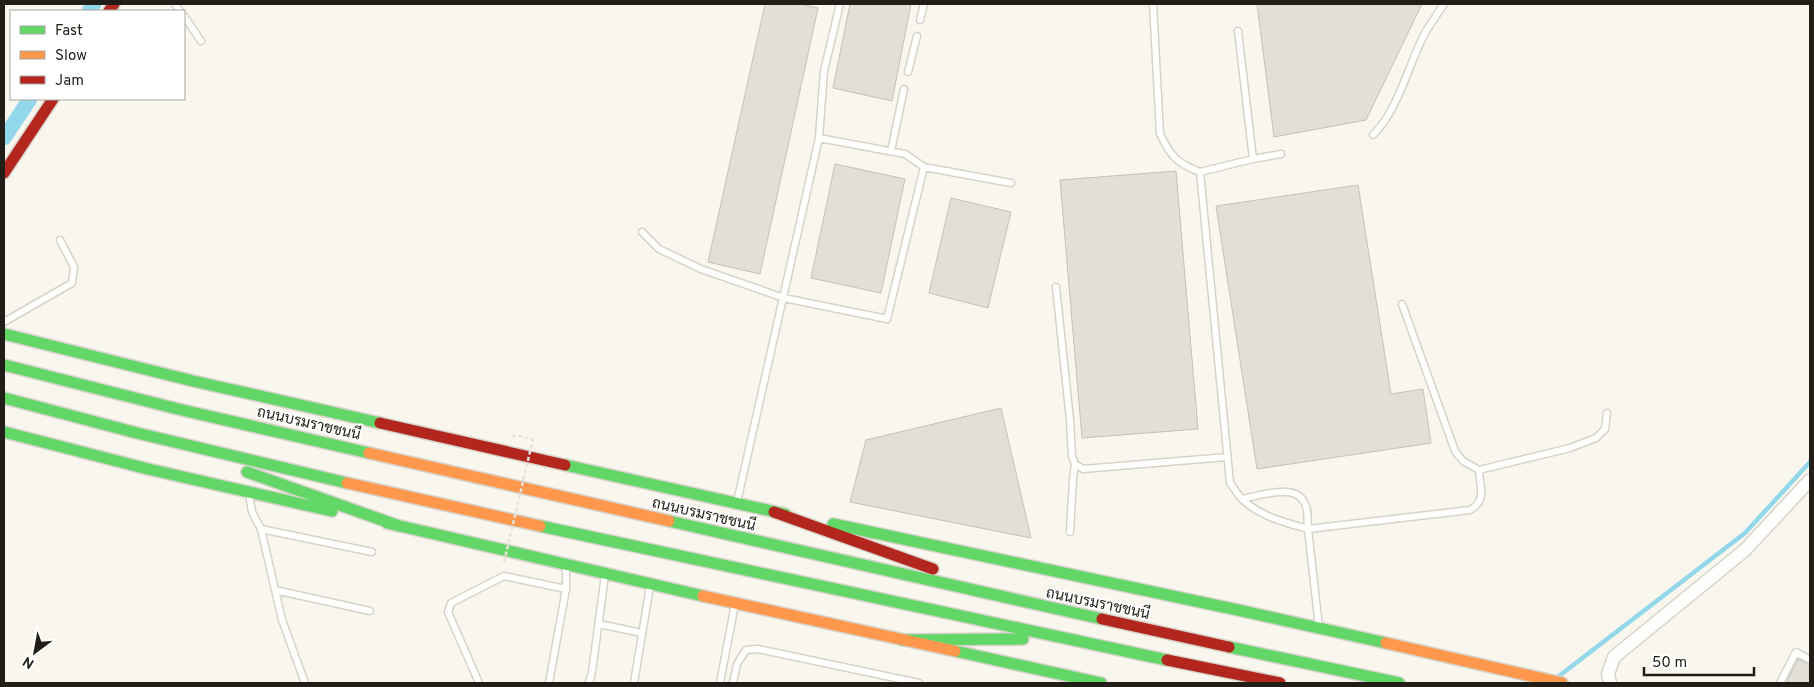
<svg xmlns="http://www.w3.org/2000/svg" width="1814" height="687" viewBox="0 0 1814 687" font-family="Overpass,Sarabun,sans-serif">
<rect width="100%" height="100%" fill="#f9f6ed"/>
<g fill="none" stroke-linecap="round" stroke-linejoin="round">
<path stroke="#92d8ea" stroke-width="4.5" d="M1559,676L1745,533L1810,462"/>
<path stroke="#92d8ea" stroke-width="15" d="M89,11L94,4
M4,138L30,99"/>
</g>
<path fill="#e1dfd7" stroke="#c3c1b9" d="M765,4H801L818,8L760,274L708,262Z
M850,4H911L892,101L833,88Z
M1257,4H1422L1366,120L1274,137Z
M835,164L905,179L881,293L811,278Z
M1176,171L1198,429L1082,438L1060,180Z
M1358,185L1391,394L1423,389L1431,443L1257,469L1216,206Z
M951,198L1011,212L988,308L929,293Z
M1001,408L1031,538L850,502L866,440Z
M1798,659L1810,665V683H1786Z"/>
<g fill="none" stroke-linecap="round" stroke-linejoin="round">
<defs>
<path id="lane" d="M175,4L180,11
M1153,4L1160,134C1171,157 1177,163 1200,172
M184,16L201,41
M920,20L924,4
M1238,31L1253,159L1200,172L1230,483C1234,488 1237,494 1242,499C1259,516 1286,523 1308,529L1319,627
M908,72L917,36
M1373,135C1398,111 1409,63 1425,33C1431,23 1438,13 1444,4
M891,151L904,89
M1253,159L1281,154
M924,167L1011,183
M642,232L659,249L701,269L784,298L887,319L924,167L905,154L819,138
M1056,287L1070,420L1072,456L1075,464L1083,469L1227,457
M1402,304L1455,451L1463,461L1479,470
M4,322L72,283L74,267L60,240
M249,493L252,512L261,529L372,552
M1242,499C1258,496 1295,483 1304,502C1309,509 1307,520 1308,529L1470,510C1487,500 1480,488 1479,470L1570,448L1596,438L1605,429L1607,413
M737,502L819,138L824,71L840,4
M261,529L282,620L305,683
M1070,532L1073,479L1075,464
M275,590L370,611
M599,624L642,633
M479,683L448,612L451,603L504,576L566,589
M549,683L566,589V566
M589,683L592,672L605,575
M634,683L650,586
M720,683L735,604
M733,683L737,664L746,650L758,649L919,683
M1780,683L1796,652L1810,660"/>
<path id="street" d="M1610,683L1608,674L1614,657L1745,550L1810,480"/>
<path id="fast" d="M4,334L193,381L380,423
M4,365L182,410L369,453
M4,398L137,433L347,483
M4,432L148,469L332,511
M565,465L785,514
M247,472L399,526
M669,521L1102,619
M387,523L703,596
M833,524L1238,610L1386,643
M540,526L1167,660
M902,640L1023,639
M1229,647L1399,683
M955,651L1101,683"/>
<path id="slow" d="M369,453L669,521
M347,483L540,526
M703,596L955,651
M1386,643L1562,683"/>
<path id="jam" d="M109,11L114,4
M4,173L53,99
M380,423L565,465
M774,512L933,569
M1102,619L1229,647
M1167,660L1280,683"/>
</defs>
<use href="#lane" stroke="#d6d3cb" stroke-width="9"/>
<use href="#street" stroke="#d6d3cb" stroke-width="15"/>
<use href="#fast" stroke="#d6d3cb" stroke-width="14"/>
<use href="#slow" stroke="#d6d3cb" stroke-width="14"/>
<use href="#jam" stroke="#d6d3cb" stroke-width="14"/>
<path stroke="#e4e3e0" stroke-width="2.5" stroke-dasharray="4 2.5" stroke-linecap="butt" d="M513,437L514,435L533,439"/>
<use href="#lane" stroke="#fefefc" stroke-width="6"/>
<use href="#street" stroke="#fefefc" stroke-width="12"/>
<use href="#fast" stroke="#63d668" stroke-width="11"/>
<use href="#slow" stroke="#ff974d" stroke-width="11"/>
<use href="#jam" stroke="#b3261e" stroke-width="11"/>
<path stroke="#e4e3e0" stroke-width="2.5" stroke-dasharray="4 2.5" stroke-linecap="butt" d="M504,562L533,439"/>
</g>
<g text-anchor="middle" stroke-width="4" stroke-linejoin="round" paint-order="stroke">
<g font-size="15" fill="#211e17" stroke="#fff">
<text transform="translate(309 423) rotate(13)" y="5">ถนนบรมราชชนนี</text>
<text transform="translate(704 514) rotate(13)" y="5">ถนนบรมราชชนนี</text>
<text transform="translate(1098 603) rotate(12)" y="5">ถนนบรมราชชนนี</text>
</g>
</g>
<rect width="1814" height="687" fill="none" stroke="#211e17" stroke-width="10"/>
<rect x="10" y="10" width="175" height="90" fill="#ffffff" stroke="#a6a5a2"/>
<rect x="20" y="26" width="25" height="8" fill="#63d668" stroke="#a6a5a2"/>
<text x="55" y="35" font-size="15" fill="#211e17">Fast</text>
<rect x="20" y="51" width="25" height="8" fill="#ff974d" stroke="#a6a5a2"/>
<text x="55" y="60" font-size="15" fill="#211e17">Slow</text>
<rect x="20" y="76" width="25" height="8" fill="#b3261e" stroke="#a6a5a2"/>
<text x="55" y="85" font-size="15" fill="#211e17">Jam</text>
<g transform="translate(35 652) rotate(212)" stroke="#ffffff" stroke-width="4" paint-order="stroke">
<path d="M0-4L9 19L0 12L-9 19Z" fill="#211e17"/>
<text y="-8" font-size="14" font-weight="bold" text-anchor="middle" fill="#211e17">N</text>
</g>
<path d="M1644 667v8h110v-8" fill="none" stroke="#211e17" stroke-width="2.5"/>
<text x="1652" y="667" font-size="15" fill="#211e17" stroke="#ffffff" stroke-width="4" paint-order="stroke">50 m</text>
</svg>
